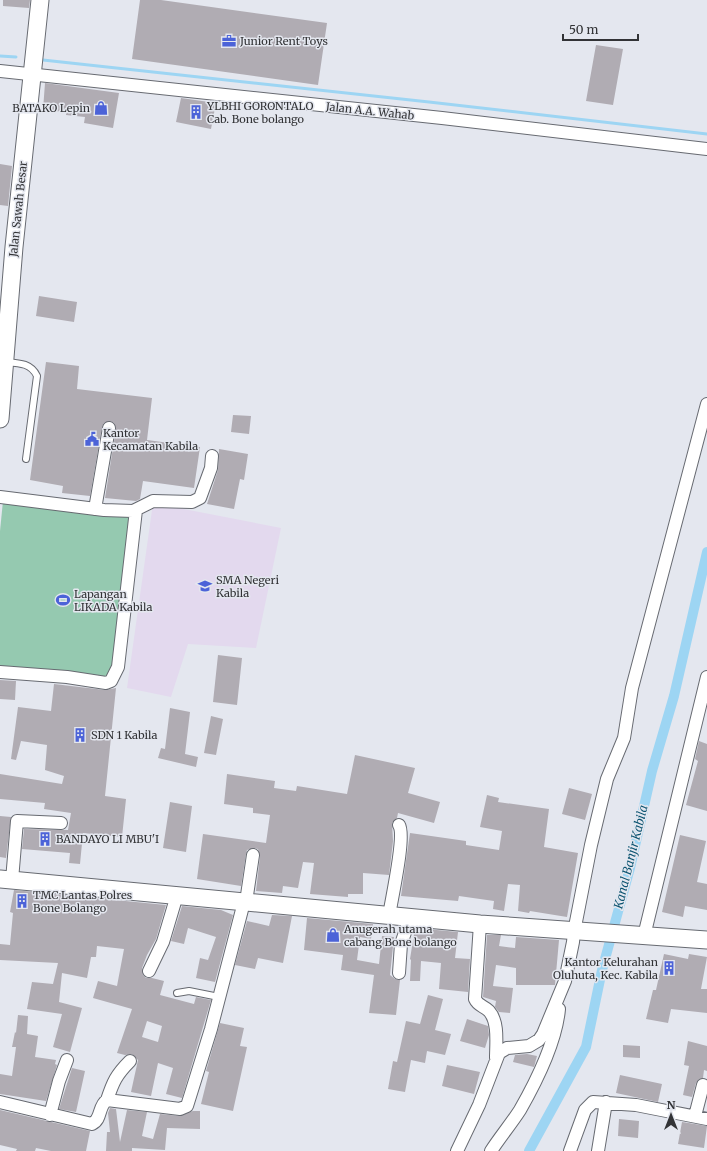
<svg xmlns="http://www.w3.org/2000/svg" width="707" height="1151" viewBox="0 0 707 1151" font-family="Merriweather,serif">
<rect width="100%" height="100%" fill="#e4e7ef"/>
<path fill="#e3d9ee" d="M153,503L281,528L256,648L188,644L171,697L127,688Z"/>
<path fill="#95c9b0" d="M3,501L137,517L117,677L0,669V531Z"/>
<g fill="none" stroke-linecap="round" stroke-linejoin="round">
<path stroke="#9dd5f3" stroke-width="3" d="M0,56L16,57
M43,60L429,102L707,134"/>
<path stroke="#9dd5f3" stroke-width="10" d="M529,1151L586,1047L602,970L630,868L652,771L674,696L707,552"/>
</g>
<path fill="#b0acb3" fill-rule="evenodd" d="M3,0H30L29,8L3,6Z
M140,0H161L327,23L318,85L132,59Z
M596,45L623,49L613,105L586,101Z
M45,83L119,93L113,128L84,123L85,117L66,115V112L43,110Z
M181,98L216,103L211,129L176,122Z
M0,164L12,166L8,206L0,205Z
M39,296L77,302L74,322L36,316Z
M46,362L79,366L77,389L152,398L147,440L200,447L194,488L143,481L140,499L136,501L105,498L116,429L114,423L110,421L104,423L102,427L90,496L62,493L63,486L30,480Z
M233,415L251,416L249,434L231,432Z
M219,449L248,454L244,480L240,479L234,509L207,504L218,470Z
M218,655L242,658L237,705L213,702Z
M0,680L16,681L15,700L0,699Z
M54,684L105,690L116,688L105,796L126,799L122,837L83,833L80,864L69,863L70,853L22,849L24,829L68,830L71,813L44,809L45,803L0,799V774L62,784L64,776L45,770L47,745L21,741L16,760L11,759L18,707L51,711Z
M170,708L190,712L185,754L198,757L196,767L158,758L161,748L165,749Z
M211,716L223,719L216,755L204,753Z
M699,741L707,744V811L686,805L698,761L695,759Z
M355,755L415,768L408,793L440,802L434,823L398,813L397,818L392,823L393,841L389,875L363,873V894H348V897L310,894L314,863L303,862L298,888L283,886L282,893L256,891L260,856L258,849L254,848L247,850L246,854L241,886L197,879L203,834L266,843L270,815L253,813V808L224,804L227,774L275,781L274,788L296,791L297,786L347,794Z
M569,788L592,794L585,820L562,814Z
M487,795L499,798L498,802L549,809L544,847L578,853L567,917L530,911L529,913L518,911L520,885L508,884L504,911L493,909L494,901L459,896L458,901L401,896L410,833L466,841V845L499,850L502,831L480,827Z
M170,802L192,806L186,852L163,848Z
M0,816L11,817L6,858L0,857Z
M680,835L706,841L697,882L707,884V910L685,906L683,917L662,912Z
M14,890L166,905L156,939L147,955L142,968L143,975L146,978H152L164,981L160,995L194,1004L196,997L211,1000L182,1098L166,1094L173,1068L158,1063L151,1096L131,1092L138,1060L132,1054L125,1055L117,1053L132,1009L93,998L98,981L117,986L124,949L97,946L96,957H91L87,978L62,973L59,1002L82,1008L70,1052L53,1047L62,1014L27,1009L32,982L53,984L58,963L0,960V944L10,945L13,913L10,912ZM147,1021L162,1026L158,1042L142,1037Z
M182,906L221,910L233,915L215,982L196,978L200,958L208,960L216,937L188,928L184,944L171,941Z
M272,915L292,916L283,963L258,958L255,969L235,965L247,921L269,926Z
M307,918L373,924L371,939L360,937L357,960L379,964L382,936L394,937L390,975L395,979L400,980L396,1015L369,1013L374,975L341,970L343,955L304,950Z
M415,928L458,932L455,958L470,959L468,992L439,989L441,963L421,961L420,981H410L411,960L410,959Z
M487,935H501L499,946L515,948L516,937L559,940L555,985H516V968L496,965L493,986L513,988L510,1013L499,1012L495,1007L496,1001L483,997Z
M664,954L688,959L689,954L707,957L701,989H707V1013L671,1009L668,1023L646,1019L653,990H656Z
M428,995L443,999L435,1030L451,1034L445,1055L427,1051L425,1063L411,1060L405,1092L388,1089L393,1061L397,1062L406,1021L420,1024Z
M18,1015L28,1016L27,1034L38,1036L35,1057L56,1060L55,1064L57,1065L46,1101L0,1094V1074L12,1076L16,1047H12L15,1032L16,1033Z
M467,1019L488,1026L489,1035L485,1048L460,1041Z
M220,1023L244,1028L240,1046L247,1047L233,1111L201,1104L209,1072L206,1071Z
M688,1041L707,1046V1071L704,1070L703,1078L696,1083L692,1097L683,1095L689,1066L684,1065Z
M623,1045L640,1046V1058L623,1057Z
M527,1054L537,1056L534,1067L513,1062L515,1055Z
M447,1065L480,1072L474,1094L442,1086Z
M72,1068L85,1071L76,1112L59,1109Z
M620,1075L662,1084L658,1102L616,1093Z
M110,1108L116,1109L120,1142L127,1110L147,1112L142,1136L153,1139L160,1114L179,1116L193,1111H200V1129L167,1128L165,1150L132,1148V1151H106L107,1132H110L108,1113Z
M0,1110L90,1131L86,1151H51L36,1148L35,1151H16L17,1149L0,1145Z
M619,1119L639,1121L638,1138L618,1136Z
M682,1122L707,1126L704,1148L678,1144Z"/>
<g fill="none" stroke-linecap="round" stroke-linejoin="round">
<defs>
<path id="lane" d="M5,362C19,363 31,363 37,376L26,459
M177,993L189,991L219,997"/>
<path id="street" d="M0,71L442,118L707,149
M0,497L104,510L133,511L153,501L192,502L200,498L211,468L212,456
M95,509L109,428
M0,672L67,677L106,683L111,681L118,667L136,510
M12,880L17,821L61,823
M246,902L253,855
M389,916C391,901 406,836 399,825
M480,924L475,999C478,1006 484,1006 489,1011C499,1022 496,1044 496,1058
M644,936L707,677
M149,971L163,942L177,895
M399,973L401,944L410,918
M107,1100C113,1082 116,1075 130,1061
M0,1102L92,1124C102,1119 98,1106 107,1100L180,1109L187,1106L211,1029L244,902
M50,1115L59,1081L67,1060
M695,1116L703,1085
M457,1151L479,1105L499,1053L507,1048L529,1046L539,1040L543,1034L565,981L573,942L574,932L591,845L607,779L624,738L632,688L707,404
M491,1151C500,1137 511,1124 520,1110C536,1082 556,1042 559,1009
M570,1151L585,1110L593,1102L636,1105L707,1119
M598,1151L606,1102"/>
<path id="secondary" d="M0,419L14,247L40,0
M0,879L480,924L707,940"/>
</defs>
<use href="#lane" stroke="#676a71" stroke-width="8"/>
<use href="#street" stroke="#676a71" stroke-width="14"/>
<use href="#secondary" stroke="#676a71" stroke-width="19"/>
<use href="#lane" stroke="#fff" stroke-width="6"/>
<use href="#street" stroke="#fff" stroke-width="12"/>
<use href="#secondary" stroke="#fff" stroke-width="17"/>
</g>
<defs>
<symbol id="office-bare" viewBox="-9 -9 18 18"><path d="M-6-3h4V-5.5h4V-3h4V5H-6ZM-1-4.5V-3h2v-1.5ZM-6 0V1H6V0Z" fill="#4c63d8" stroke="#e4e7ef" stroke-width="2.5" paint-order="stroke"/></symbol>
<symbol id="shop-bare" viewBox="-9 -9 18 18"><path d="M-5-2.5h2.3a2.7 3.5 0 0 1 5.4 0H5L5.5 6h-11ZM-1.5-2.5h3a1.5 2.3 0 0 0-3 0Z" fill="#4c63d8" stroke="#e4e7ef" stroke-width="2.5" paint-order="stroke"/></symbol>
<symbol id="building-bare" viewBox="-9 -9 18 18"><path d="M-4-6H4V6H1V3H-1V6H-4ZM-2.5-4.3h1.7v1.8h-1.7ZM.8-4.3h1.7v1.8H.8ZM-2.5-1h1.7V.8h-1.7ZM.8-1h1.7V.8H.8Z" fill="#4c63d8" stroke="#e4e7ef" stroke-width="2.5" paint-order="stroke"/></symbol>
<symbol id="civic-bare" viewBox="-9 -9 18 18"><path d="M-.6-6.5H3V-4.5H.6V-3L4-1V1h2V6H-6V1h2V-1L-.6-3ZM-1.2 2.5V6h2.4V2.5Z" fill="#4c63d8" stroke="#e4e7ef" stroke-width="2.5" paint-order="stroke"/></symbol>
<symbol id="school-bare" viewBox="-9 -9 18 18"><path d="M0-5L7-2L0 1L-7-2ZM-4 1L0 2.5L4 1V4Q0 6-4 4Z" fill="#4c63d8" stroke="#e4e7ef" stroke-width="2.5" paint-order="stroke"/></symbol>
<symbol id="stadium-bare" viewBox="-9 -9 18 18"><path d="M0-5a6.5 5 0 1 0 0 10a6.5 5 0 1 0 0-10ZM-3.5-1.8h7v3.6h-7Z" fill="#4c63d8" stroke="#e4e7ef" stroke-width="2.5" paint-order="stroke"/></symbol>
</defs>
<g fill-rule="evenodd">
<use href="#office-bare" x="219" y="31" width="20" height="20"/>
<use href="#shop-bare" x="91" y="98" width="20" height="20"/>
<use href="#building-bare" x="186" y="102" width="20" height="20"/>
<use href="#civic-bare" x="82" y="429" width="20" height="20"/>
<use href="#school-bare" x="195" y="576" width="20" height="20"/>
<use href="#stadium-bare" x="53" y="590" width="20" height="20"/>
<use href="#building-bare" x="70" y="725" width="20" height="20"/>
<use href="#building-bare" x="35" y="829" width="20" height="20"/>
<use href="#building-bare" x="12" y="891" width="20" height="20"/>
<use href="#shop-bare" x="323" y="925" width="20" height="20"/>
<use href="#building-bare" x="659" y="958" width="20" height="20"/>
</g>
<g text-anchor="middle" stroke-width="3" stroke-linejoin="round" paint-order="stroke">
<g font-size="11" fill="#323336" stroke="#e4e7ef" text-anchor="start">
<text x="240" y="45">Junior Rent Toys</text>
<text x="207" y="110">YLBHI GORONTALO<tspan x="207" dy="13">Cab. Bone bolango</tspan></text>
<text x="90" y="112" text-anchor="end">BATAKO Lepin</text>
<text x="103" y="437">Kantor<tspan x="103" dy="13">Kecamatan Kabila</tspan></text>
<text x="216" y="584">SMA Negeri<tspan x="216" dy="13">Kabila</tspan></text>
<text x="74" y="598">Lapangan<tspan x="74" dy="13">LIKADA Kabila</tspan></text>
<text x="91" y="739">SDN 1 Kabila</text>
<text x="56" y="843">BANDAYO LI MBU'I</text>
<text x="33" y="899">TMC Lantas Polres<tspan x="33" dy="13">Bone Bolango</tspan></text>
<text x="344" y="933">Anugerah utama<tspan x="344" dy="13">cabang Bone bolango</tspan></text>
<text x="658" y="966" text-anchor="end">Kantor Kelurahan<tspan x="658" dy="13">Oluhuta, Kec. Kabila</tspan></text>
</g>
<g font-size="11" fill="#323336" stroke="#e4e7ef">
<text transform="translate(370 111) rotate(6)" y="4">Jalan A.A. Wahab</text>
<text transform="translate(18 209) rotate(-84)" y="4">Jalan Sawah Besar</text>
</g>
<g font-size="12" font-style="italic" fill="#0c5471" stroke="#e4e7ef">
<text transform="translate(631 857) rotate(-76)" y="4">Kanal Banjir Kabila</text>
</g>
</g>
<g transform="translate(671 1115)" stroke="#e4e7ef" stroke-width="3" paint-order="stroke">
<path d="M0-3L7 15L0 10L-7 15Z" fill="#323336"/>
<text y="-6" font-size="11" font-weight="bold" text-anchor="middle" fill="#323336">N</text>
</g>
<path d="M563 34v6h75v-6" fill="none" stroke="#323336" stroke-width="2"/>
<text x="569" y="34" font-size="12" fill="#323336" stroke="#e4e7ef" stroke-width="3" paint-order="stroke">50 m</text>
</svg>
